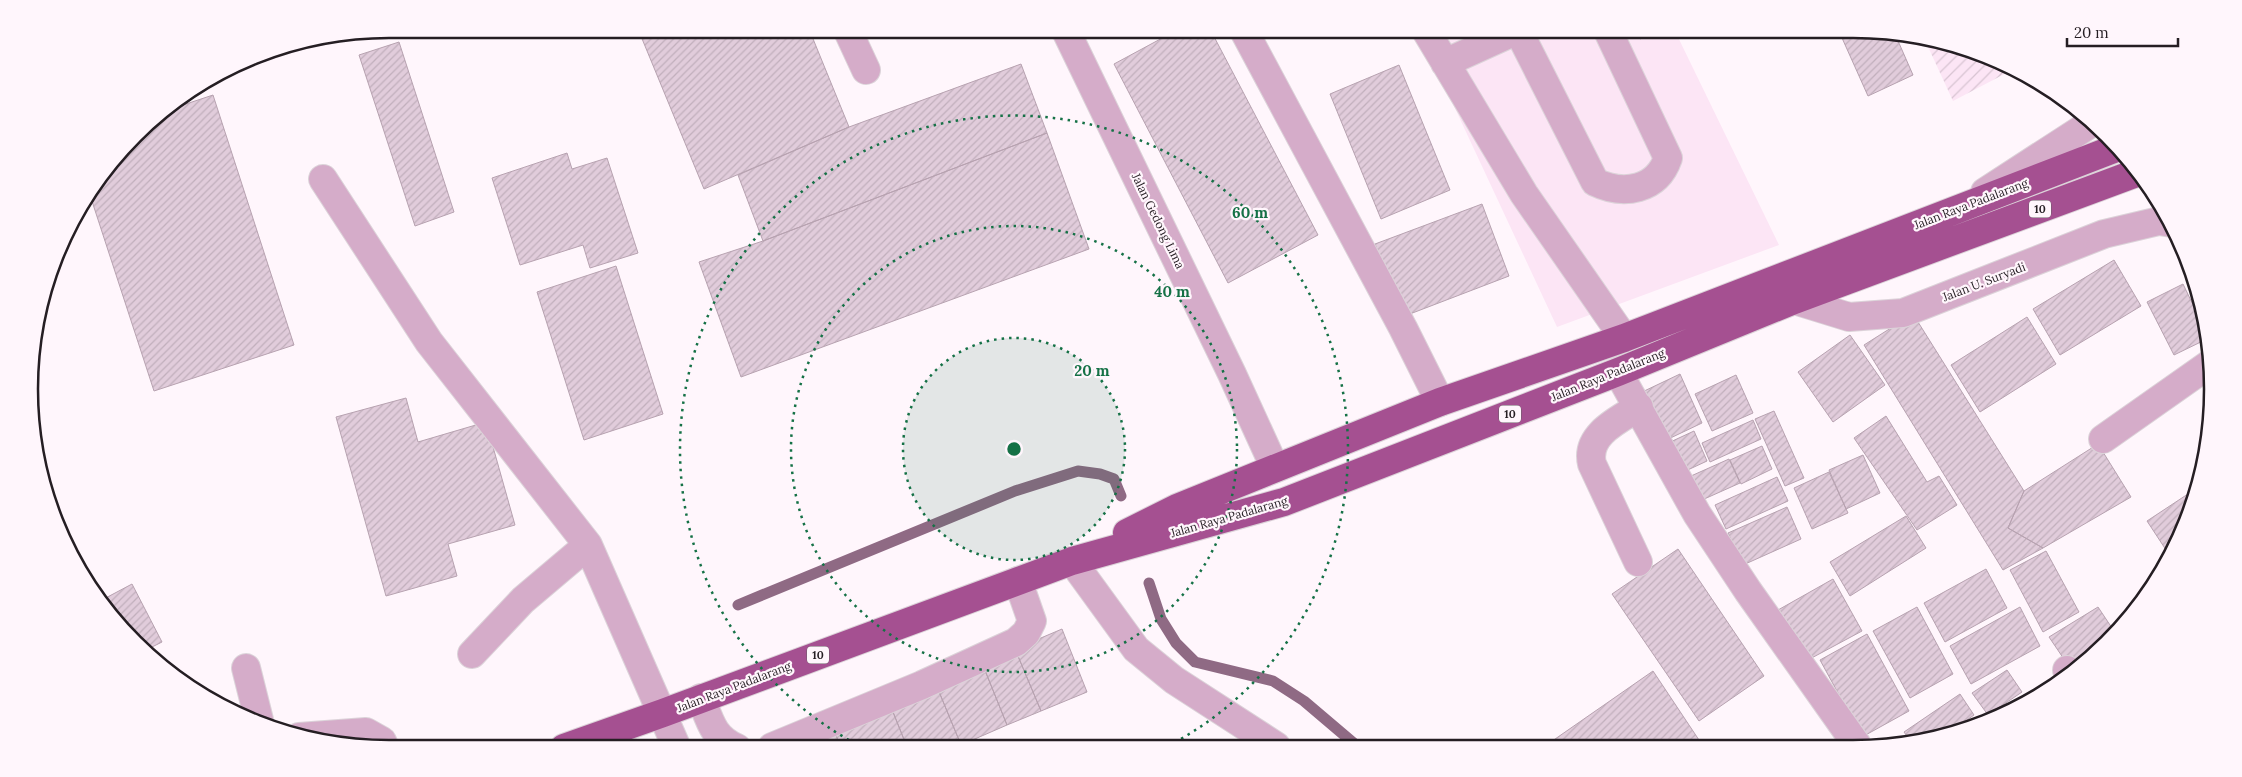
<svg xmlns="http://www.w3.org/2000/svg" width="2242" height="777" viewBox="0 0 2242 777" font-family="Lora,serif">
<defs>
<pattern id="industrial-furrows" width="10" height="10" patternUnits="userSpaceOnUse" patternTransform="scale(1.25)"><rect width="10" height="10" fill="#fce5f5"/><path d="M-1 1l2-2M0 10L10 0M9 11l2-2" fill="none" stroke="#d8c4d2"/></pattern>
<pattern id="building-hatch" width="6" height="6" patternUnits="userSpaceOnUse" patternTransform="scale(1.25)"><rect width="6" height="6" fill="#e1ccdb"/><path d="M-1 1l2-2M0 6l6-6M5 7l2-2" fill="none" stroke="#c1afbc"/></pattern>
</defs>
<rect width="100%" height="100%" fill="#fff6fc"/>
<path fill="#fce5f5" d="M1418,29H1674L1779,245L1557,327Z"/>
<path fill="url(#industrial-furrows)" d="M1924,38L1946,41L2016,68L1953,101Z"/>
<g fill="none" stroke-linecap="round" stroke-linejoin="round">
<path stroke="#8f6a84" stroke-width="11" d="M1149,583L1161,619L1176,643L1195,662L1273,681L1304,701L1357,746
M738,605L1015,491L1078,471L1100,474L1114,479L1121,496"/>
</g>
<path fill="url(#building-hatch)" stroke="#b7a2b0" d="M638,29H809L849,127L704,189Z
M1179,29H1210L1318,235L1228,283L1114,64Z
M1635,29H1660L1640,39Z
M1838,29L1895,34L1913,75L1868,96Z
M399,42L454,212L415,226L359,55Z
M1021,64L1047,133L763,241L738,175L849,127Z
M1399,65L1450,190L1381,219L1330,94Z
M213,95L294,345L154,391L89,192L103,169L151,118L162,112Z
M1047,133L1089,249L741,377L699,262L763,241Z
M567,153L572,169L607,158L638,253L590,268L583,245L520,265L492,178Z
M1482,204L1509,276L1402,317L1375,244Z
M2114,260L2141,306L2060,355L2033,309Z
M616,266L663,414L584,440L537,292Z
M2183,284L2209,338L2174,355L2147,302Z
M1913,314L2024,491L2008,528L2043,548L2003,570L1864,345Z
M2027,317L2056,364L1980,412L1951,365Z
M1850,335L1885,385L1833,422L1798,372Z
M1680,374L1702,423L1662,442L1640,393Z
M1736,375L1753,413L1712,431L1695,394Z
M406,398L418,442L486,422L515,525L448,544L457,576L386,596L336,417Z
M1774,411L1804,478L1785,486L1755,419Z
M1886,416L1927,482L1939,476L1957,505L1917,530L1854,438Z
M1753,420L1761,439L1710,462L1702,443Z
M1694,431L1707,461L1679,474L1666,444Z
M2098,444L2131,497L2043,548L2008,528L2024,491Z
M1762,446L1772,469L1741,484L1730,460Z
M1863,455L1880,493L1846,509L1829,470Z
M1729,459L1740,483L1702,500L1691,476Z
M1829,472L1848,513L1812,529L1794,488Z
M1777,477L1788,501L1726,529L1715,505Z
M2197,488L2198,489L2170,556L2147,521Z
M1787,507L1801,539L1743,565L1728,533Z
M1906,516L1926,548L1850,596L1830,562Z
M1678,549L1764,676L1699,721L1612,594Z
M2046,551L2079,612L2043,632L2010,570Z
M1986,569L2007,608L1945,642L1924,603Z
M1833,579L1862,631L1806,661L1778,610Z
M132,584L162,642L144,651L134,643L100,601Z
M1917,607L1953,674L1910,698L1873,631Z
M2020,607L2040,646L1971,684L1950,646Z
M2098,607L2114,631L2091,659L2072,671L2049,637Z
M1062,629L1087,692L1041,711L1015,649Z
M1867,634L1909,711L1862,737L1820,660Z
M1015,649L1041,711L1007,725L982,663Z
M982,663L1007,725L961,745L935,682Z
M2007,670L2022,692L1988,715L1972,693Z
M1653,671L1703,746H1545Z
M2064,674L2066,676L2019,707L2017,705Z
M935,682L961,745L955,747H907L889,702Z
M1960,694L1974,715L1954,729L1911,742L1904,732Z
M889,702L907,747H841L832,726Z
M2010,703L2014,710L1987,719Z
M832,726L841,747H787Z"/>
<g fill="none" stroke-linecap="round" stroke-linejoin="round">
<defs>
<path id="minor" d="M847,29L866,70
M1065,29L1232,374L1275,468
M1243,29L1403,328L1440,402
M1425,29L1524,194L1624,338
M1445,63L1511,33L1518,34L1523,40L1595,182C1624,196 1657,190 1668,158L1607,29
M323,179L429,342L588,545
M1985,192L2093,122
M1794,300L1849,317L1903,313L2104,234L2159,221L2172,223
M1618,372L1697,514L1748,591L1857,745
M2103,439L2211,363
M1072,561L1136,649L1174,680L1276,746
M1638,562L1592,464C1585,435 1618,420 1639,407
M472,654L523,600L588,545L677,748
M246,668L259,720
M2067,670L2070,673
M701,698C710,721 713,738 737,748
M299,737L366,732L382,741L385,748
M772,747L922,685L1016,642L1026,633L1032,621L1018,581"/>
<path id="highway" d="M1127,533L1177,508L1440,402L1624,338L2119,147
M564,748L663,713L1072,561L1284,502L1618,372L1794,300L2139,172"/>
</defs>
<use href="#minor" stroke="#dcd3d9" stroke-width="30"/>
<use href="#highway" stroke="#dcd3d9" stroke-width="30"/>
<use href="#minor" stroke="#d5acc9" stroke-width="28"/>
<use href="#highway" stroke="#a55091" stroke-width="28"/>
</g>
<circle cx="1014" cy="449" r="111" fill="#157146" fill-opacity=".12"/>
<g fill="none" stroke="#157146" stroke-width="2.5" stroke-dasharray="2.5 5">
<circle cx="1014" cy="449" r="111"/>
<circle cx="1014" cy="449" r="223"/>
<path d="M862 747A334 334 0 1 1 1166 747"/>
</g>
<g text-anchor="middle" stroke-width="4.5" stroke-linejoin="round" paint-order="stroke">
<g fill="#fff6fc" stroke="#665f64" stroke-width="1">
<rect x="2029" y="200.5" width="22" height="17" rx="4"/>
<rect x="1499" y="405.5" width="22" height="17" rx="4"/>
<rect x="807" y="646.5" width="22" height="17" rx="4"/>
</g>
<g font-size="11" font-weight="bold" fill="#251e23">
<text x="2040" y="213">10</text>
<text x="1510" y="418">10</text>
<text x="818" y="659">10</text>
</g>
<g font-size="12" fill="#251e23" stroke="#fff6fc">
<text transform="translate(1971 204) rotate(-21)" y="4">Jalan Raya Padalarang</text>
<text transform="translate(1158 221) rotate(64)" y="4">Jalan Gedong Lima</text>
<text transform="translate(1984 282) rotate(-21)" y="4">Jalan U. Suryadi</text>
<text transform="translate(1608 375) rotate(-22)" y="4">Jalan Raya Padalarang</text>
<text transform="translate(1229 517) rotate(-16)" y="4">Jalan Raya Padalarang</text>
<text transform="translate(734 687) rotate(-21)" y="4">Jalan Raya Padalarang</text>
</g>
</g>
<path d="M0 0H2242V777H0ZM389 38H1853A351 351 0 0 1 2204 389V389A351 351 0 0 1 1853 740H389A351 351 0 0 1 38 389V389A351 351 0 0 1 389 38Z" fill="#fff6fc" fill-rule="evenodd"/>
<path fill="none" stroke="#251e23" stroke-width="2.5" d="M389 38H1853A351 351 0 0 1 2204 389V389A351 351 0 0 1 1853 740H389A351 351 0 0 1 38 389V389A351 351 0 0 1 389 38Z"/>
<circle cx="1014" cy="449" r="8" fill="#157146" stroke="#fff6fc" stroke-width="2.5"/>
<g font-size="15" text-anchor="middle" font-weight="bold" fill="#157146" stroke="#fff6fc" stroke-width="4.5" stroke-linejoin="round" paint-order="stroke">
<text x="1250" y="218">60 m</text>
<text x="1172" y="297">40 m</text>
<text x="1092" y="376">20 m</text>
</g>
<path d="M2067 38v8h111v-8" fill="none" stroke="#251e23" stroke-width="2.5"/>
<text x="2074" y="38" font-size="15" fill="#251e23" stroke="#fff6fc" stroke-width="4" paint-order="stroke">20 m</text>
</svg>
